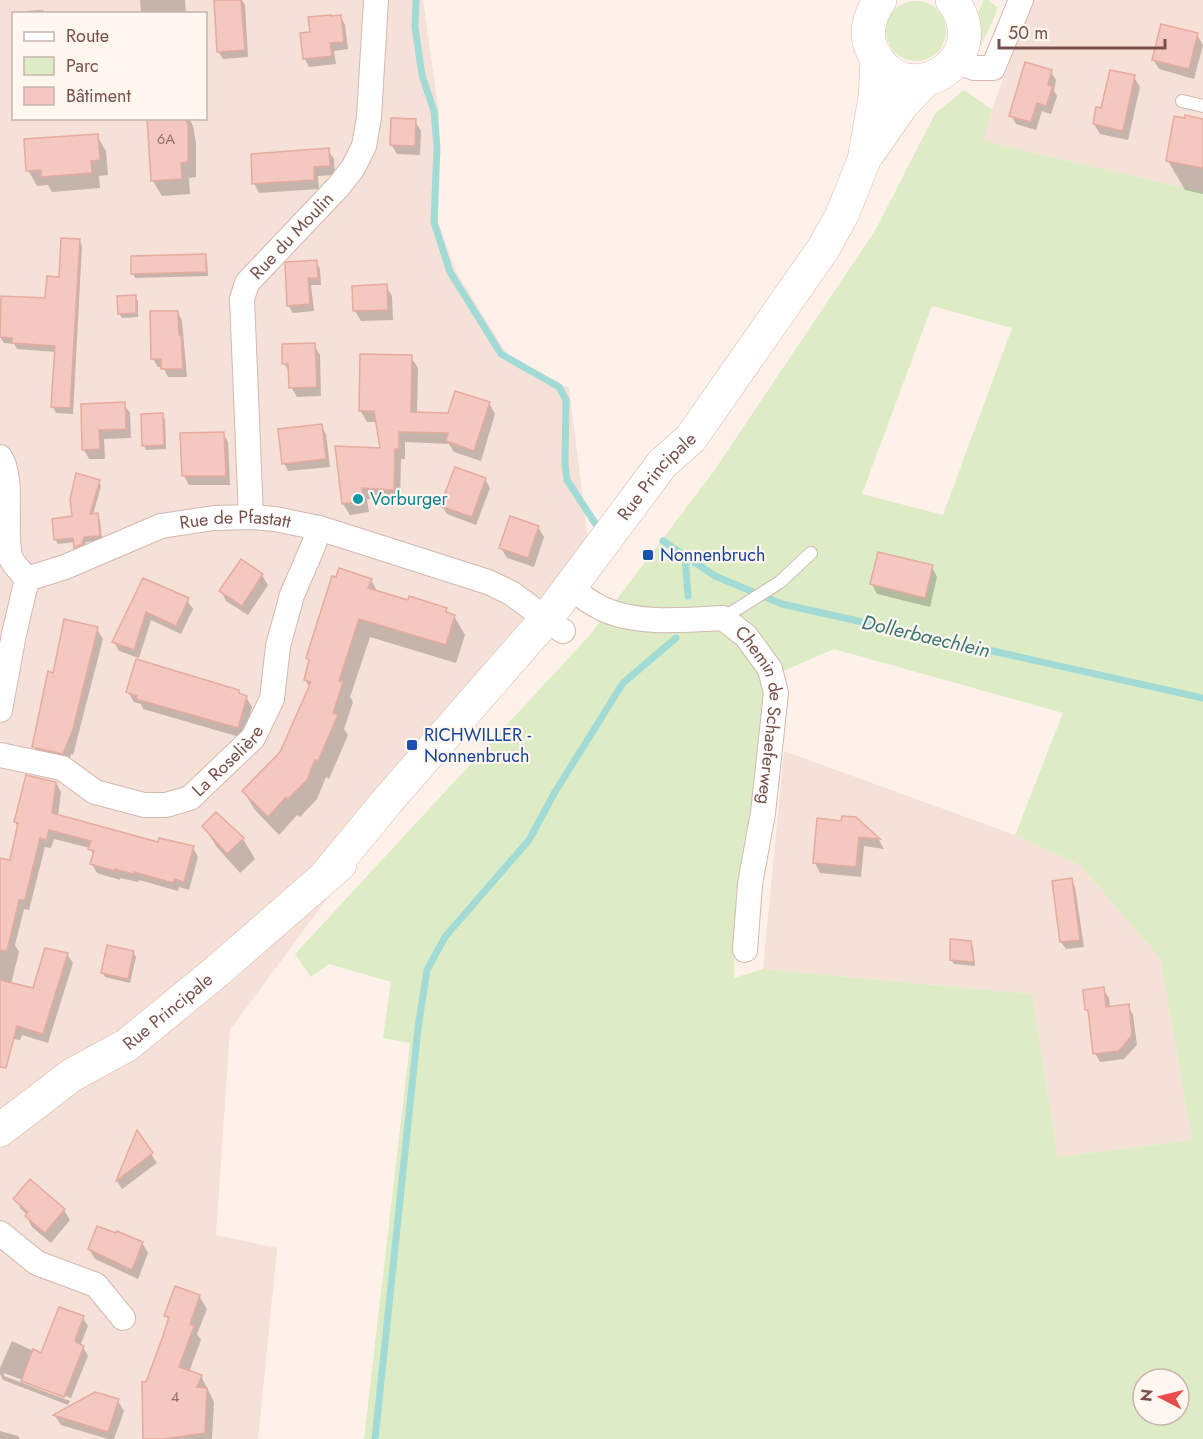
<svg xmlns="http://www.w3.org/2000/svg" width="1203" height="1439" viewBox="0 0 1203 1439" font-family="Jost,sans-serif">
<rect width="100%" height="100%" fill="#fdf1e9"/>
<path fill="#f5e1d7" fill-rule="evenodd" d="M0,0H423L439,114L438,223L457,273L508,356L569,388L588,539L543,606L230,1030L216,1235L277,1248L258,1439H0ZM14,14H206V118H14Z
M1033,0H1203V192L982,141L992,109Z
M784,751L1015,835L1080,865L1160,958L1192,1140L1058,1157L1032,994L763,969Z"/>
<path fill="#deecc6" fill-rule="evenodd" d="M984,0H988L997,7L995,16L979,49L975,46V20Z
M886 31a30 30 0 1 1 60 0a30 30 0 1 1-60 0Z
M964,90L992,109L983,141L1203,192V1439H364L410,1043L383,1038L391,982L329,964L311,977L295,954L589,636L714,471L876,229L935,114ZM932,306L1012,328L943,515L862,494ZM834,649L1063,713L1015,835L1080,865L1160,958L1192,1140L1058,1157L1032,994L763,969L734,978L736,892L752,809L755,769L767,678ZM1143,1379H1179V1415H1143Z"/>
<path fill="#0003" d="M140,0H185L186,14H141Z
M215,0H242L245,5L248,57L223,59L218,51Z
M43,10L45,13L63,12L64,14H25V11Z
M341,17L345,25L348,49L334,51L336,64L309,67L305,59L302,34L311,33Z
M1197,35L1203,45L1194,79L1159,69L1153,59Z
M1051,72L1056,80L1054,91L1057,96L1051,114L1042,111L1036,130L1016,124L1011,115Z
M1134,77L1140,87L1128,140L1100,134L1094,124L1102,110Z
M149,118H189L193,126L196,143V177L189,178L190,194L162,196L153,181Z
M415,121L421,131L420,155L397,154L391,144Z
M1203,121V194L1185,190L1168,161Z
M97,136L106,151L108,175L99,176L100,188L52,192L48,185L37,186L28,170Z
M328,150L334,159L335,175L318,176L319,189L259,193L254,183Z
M79,240L82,246L73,414L56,413L53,407L56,352L17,349L14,344L4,343L0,337L47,300L61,279Z
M205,255L207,260L208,276L135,278L133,273Z
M316,262L320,269L321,285H311L314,311L293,313L288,305Z
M386,286L392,296L393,320L361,321L355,311Z
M135,297L138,301V317L122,318L119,313Z
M178,312L182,321L187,377H168L163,367H158L153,359Z
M314,345L320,355L321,396L297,397L291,387L290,374L284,363Z
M411,357L418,368L417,413L449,414L489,403L495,414L481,461L454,452L449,444L405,442V459H401L400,500L367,499L369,512L350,515L343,504L382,450L377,422H367L360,410Z
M124,404L130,413L131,438L104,439L105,459H89L84,450L82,406Z
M162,415L165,419L166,449L146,450L144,446Z
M321,426L326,434L330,467L288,471L284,463Z
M223,433L228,442L230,485H189L184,476Z
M485,479L490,488L476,525L447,514L442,506Z
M99,482L101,486L93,515H97L100,520L102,540L86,542L84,549L78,551L75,542L58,544L55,539Z
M538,527L544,537L534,567L507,558L501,548Z
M932,567L937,577L930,607L877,594L872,584Z
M262,575L268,585L248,615L226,601L221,591Z
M143,580L187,600L193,609L181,634L151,620L139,658L119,651L114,642Z
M371,580L378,593L446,609L449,615L454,616L465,635L456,663L370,637L350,697L353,702L344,729L348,735L329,779L326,777L317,799L300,817L297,815L279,835L255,810L244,792L281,753L310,688L305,680L310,663L307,658Z
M97,629L103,639L73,755L71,754L69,763L39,757L34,747L54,675Z
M238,691L241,695L246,697L252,707L243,738L143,709L141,704L134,702L128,692Z
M56,783L61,792L58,816L159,844L193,848L198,857L189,890L179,887L178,891L139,880L138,882L120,878V880L97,873L92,864L94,856L90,848L54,839L51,848L45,847L29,910L24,909L15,945L19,952L11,984L34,990L67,954L73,963L48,1043L22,1035L20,1040L0,1037V859L11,862L18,827L15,822Z
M216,814L243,839L255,859L240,873L216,846L204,826Z
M855,819L879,840L884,849L864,846L861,877L820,873L815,863L843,822Z
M1071,880L1075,887L1084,947L1066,949L1061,942L1054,882Z
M970,943L973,947L975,966L954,964L951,960Z
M133,952L136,957L130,983L105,977L103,973Z
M1103,989L1109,998L1110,1008L1128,1006L1133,1015L1137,1045L1124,1059L1100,1062L1095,1053L1090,1015L1087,1010Z
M137,1133L157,1163L122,1189L117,1181Z
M15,1199L64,1210L70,1220L51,1243L32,1227L27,1217L28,1215L21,1209Z
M142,1243L148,1253L138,1279L95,1259L89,1249Z
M199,1296L207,1309L197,1334L201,1340L189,1372L201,1376L214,1402L212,1439H144L147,1384L169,1321L166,1316Z
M83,1318L88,1326L80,1346L83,1347L88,1356L71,1398L4,1373V1376L70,1401L68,1405L3,1380L0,1374V1368L12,1341L42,1355Z
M118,1401L124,1411L114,1439H108L61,1425L55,1416Z
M0,1431L18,1436L20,1439H0Z"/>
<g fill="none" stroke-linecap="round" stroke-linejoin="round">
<path stroke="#a2dbd6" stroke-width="7" d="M416,0L415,27L422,75L434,111L437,147L434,222L450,272L501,354L559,387L566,400L565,464L567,480L595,523
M663,541L715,576L782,604L1203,698
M685,556L688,596
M375,1439L418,1028L427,970L445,937L529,840L555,792L623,683L676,638"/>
</g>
<path fill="#f4c8c0" stroke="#e7aa9f" stroke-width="1.5" d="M214,0H241L245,50L217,52Z
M331,15V16L341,15L344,42L330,43L332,56L303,59L300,33L310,32L308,17Z
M1161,24L1198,33L1189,69L1152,60Z
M1025,62L1052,70L1048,85L1053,86L1046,106L1037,103L1031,122L1009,116Z
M1110,70L1135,75L1123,131L1093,124L1096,107L1101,108Z
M1185,115L1203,119V168L1166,161L1174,116L1185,118Z
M147,118H186L188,126V162L181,163L182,179L151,181Z
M391,118L416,119L415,146L390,145Z
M98,134L100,160L91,161L92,173L41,177V170L26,171L24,139Z
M329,148L330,166L314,167V180L252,184L251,154Z
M61,238L80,239L70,408L51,407L55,346L12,343V338L0,337L1,296L45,298L47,276L59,277Z
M206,254V272L131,274V256Z
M317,260L318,278H308L310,304L287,306L285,264L286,262Z
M387,284L388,310L353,311L352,286Z
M136,295V313L118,314L117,296Z
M150,311H178L179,335H181L183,369H161V359H151Z
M315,343L317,387L289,388L288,364H282V344Z
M360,354L412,355L411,412L448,413L455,391L490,402L474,451L446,441L448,433L399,432V449H395L394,490L362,488L363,501L342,504L335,446L380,448L374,411H359Z
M125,402L126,429L99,430L100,449L82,450L81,404Z
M163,413L164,445L142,446L141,414Z
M322,424L326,459L282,464L278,429Z
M224,432L226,476H182L180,433Z
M455,467L486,478L472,517L440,506Z
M76,473L100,480L90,514L98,513L100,536L84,537L82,544L74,548L73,538L54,540L52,519L72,516L70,499Z
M510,516L539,526L528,558L499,548Z
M878,552L933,565L925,598L870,584Z
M241,559L263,574L242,606L219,591Z
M339,568L372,579L368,588L408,600L409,596L447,608L446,612L455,615L446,645L359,619L339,681L343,682L333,713L338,715L318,761L315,760L307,780L288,799L286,797L268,817L242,791L280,752L311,682L304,680L309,660L306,658L332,576L336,577Z
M143,578L189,598L176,626L146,612L134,650L112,642Z
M64,619L98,627L73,729L63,754L32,747L48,671L53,673Z
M136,659L239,690V693L247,696L238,728L136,699L137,696L126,692Z
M26,775L56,782L52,813L158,842L159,838L194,846L184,882L174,879L173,883L134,872L133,874L115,869V871L90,864L94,851L88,849L91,841L49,830L46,840L40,838L25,900H19L7,951L0,950V858L10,860L18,823L14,822Z
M216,812L244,838L227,854L202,826Z
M842,816L856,817L880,839L859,837L856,867L813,863L817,818L841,821Z
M1072,878L1080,940L1060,942L1052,881Z
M950,939L971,941L974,962L950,960Z
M107,945L134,951L128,979L101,973Z
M45,948L68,953L43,1034L17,1026L6,1068L0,1067V980L33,988Z
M1104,987L1106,1007L1129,1004L1132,1035L1119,1051L1093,1054L1088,1010H1085L1083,990Z
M137,1130L153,1153L116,1181Z
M30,1179L65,1209L45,1233L25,1216L28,1212L13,1199Z
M97,1226L116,1233L117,1231L143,1242L132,1270L88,1249Z
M175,1286L200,1295L190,1324L194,1326L179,1367L202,1375L197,1387L207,1388L205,1433L163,1439H143L142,1382H146L163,1336L169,1317L164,1316Z
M59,1307L84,1316L75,1340L76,1342L84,1346L64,1397L21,1381L33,1349L41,1353Z
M95,1392L119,1399L108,1432L53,1415Z"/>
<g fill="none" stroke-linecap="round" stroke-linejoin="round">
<defs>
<path id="service" d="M1182,101L1203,106
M723,618L780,582L811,553"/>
<g id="minor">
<path d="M956,61L974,68H993L1021,0"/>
<path d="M0,457C14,476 4,530 10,556C12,564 22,572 27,579"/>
<path id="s1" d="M251,517L242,299L247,283L338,187L353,168L364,146L369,117L376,0"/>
<path id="s2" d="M27,579L65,567L161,526L214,518L251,517L275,519L319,528L488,582L511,593L563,631"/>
<path id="s3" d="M570,587C580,595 590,603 601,608C635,625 687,620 723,618L746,636L770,669L776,693L763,813L750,884L745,950"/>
<path d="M0,710L14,634L27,579"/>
<path id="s4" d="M0,755L62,768L95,792L144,805H166L190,798L253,738L272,699L278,646L292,595L314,544L319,528"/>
<path d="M0,1233L37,1263L96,1285L123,1318"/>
</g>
<g id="secondary">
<path d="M880,0C869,16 864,34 873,52C904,116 998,61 952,0"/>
<path d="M870,151L901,106L925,80"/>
<path id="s5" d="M324,878L389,799L547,618L662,464L691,438L823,249L842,215L864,160L875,98L877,60"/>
<path id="s6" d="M0,1130L72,1075L127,1045L216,972L340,864"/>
</g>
</defs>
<use href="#service" stroke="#d3b8b0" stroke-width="14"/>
<use href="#minor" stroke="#d3b8b0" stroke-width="26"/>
<use href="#secondary" stroke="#d8b8b0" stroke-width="34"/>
<use href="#service" stroke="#fff" stroke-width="12"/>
<use href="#minor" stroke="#fff" stroke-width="24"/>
<use href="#secondary" stroke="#fff" stroke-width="33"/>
</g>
<circle fill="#0f9aa8" stroke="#fff6f0" stroke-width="2" cx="358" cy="499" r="6"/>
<g fill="#1a4fb4" stroke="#fff6f0" stroke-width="2">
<rect x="642" y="549" width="12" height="12" rx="3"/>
<rect x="406" y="739" width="12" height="12" rx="3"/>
</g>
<g text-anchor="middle" stroke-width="4.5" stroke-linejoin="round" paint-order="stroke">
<g font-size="15" fill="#986f68">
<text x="166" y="144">6A</text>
<text x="175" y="1402">4</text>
</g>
<g font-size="18" fill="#79514b" stroke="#fff6f0">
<text dy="6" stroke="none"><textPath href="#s1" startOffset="300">Rue du Moulin</textPath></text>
<text dy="6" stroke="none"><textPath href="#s5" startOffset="522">Rue Principale</textPath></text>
<text dy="6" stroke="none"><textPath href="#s2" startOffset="219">Rue de Pfastatt</textPath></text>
<text dy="6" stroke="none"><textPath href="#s3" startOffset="274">Chemin de Schaeferweg</textPath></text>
<text dy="6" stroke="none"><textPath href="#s4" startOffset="255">La Roselière</textPath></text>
<text dy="6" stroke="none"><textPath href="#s6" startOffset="206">Rue Principale</textPath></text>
</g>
<g font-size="18" fill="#0d838f" stroke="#fff6f0" text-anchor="start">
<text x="370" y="505">Vorburger</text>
</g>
<g font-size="18" fill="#164399" stroke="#fff6f0" text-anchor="start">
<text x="660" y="561">Nonnenbruch</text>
<text x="424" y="741">RICHWILLER -<tspan x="424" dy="21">Nonnenbruch</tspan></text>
</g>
<g font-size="20" font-style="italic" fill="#3a7774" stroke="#fff6f0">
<text transform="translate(926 636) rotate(13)" y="7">Dollerbaechlein</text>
</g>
</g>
<rect x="12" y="12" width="195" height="108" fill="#fff6f0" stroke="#c9b4ae" stroke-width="1.5"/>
<rect x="24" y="32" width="30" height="9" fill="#ffffff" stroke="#c9b4ae" stroke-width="1.5"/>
<text x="66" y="42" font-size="18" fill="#79514b">Route</text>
<rect x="24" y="57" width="30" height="18" fill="#deecc6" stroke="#c9b4ae" stroke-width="1.5"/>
<text x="66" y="72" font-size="18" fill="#79514b">Parc</text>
<rect x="24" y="87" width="30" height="18" fill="#f4c8c0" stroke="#c9b4ae" stroke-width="1.5"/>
<text x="66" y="102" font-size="18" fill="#79514b">Bâtiment</text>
<g transform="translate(1161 1397) rotate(277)"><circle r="28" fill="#fff6f0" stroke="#c9b4ae" stroke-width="1.5"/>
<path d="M0-4.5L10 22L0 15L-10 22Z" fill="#ea4b4c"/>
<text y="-9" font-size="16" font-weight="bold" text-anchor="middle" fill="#79514b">N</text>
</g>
<path d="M999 39v9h166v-9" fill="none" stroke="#79514b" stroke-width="3"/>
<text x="1008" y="39" font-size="18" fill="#79514b" stroke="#fff6f0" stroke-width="4.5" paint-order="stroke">50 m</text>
</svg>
